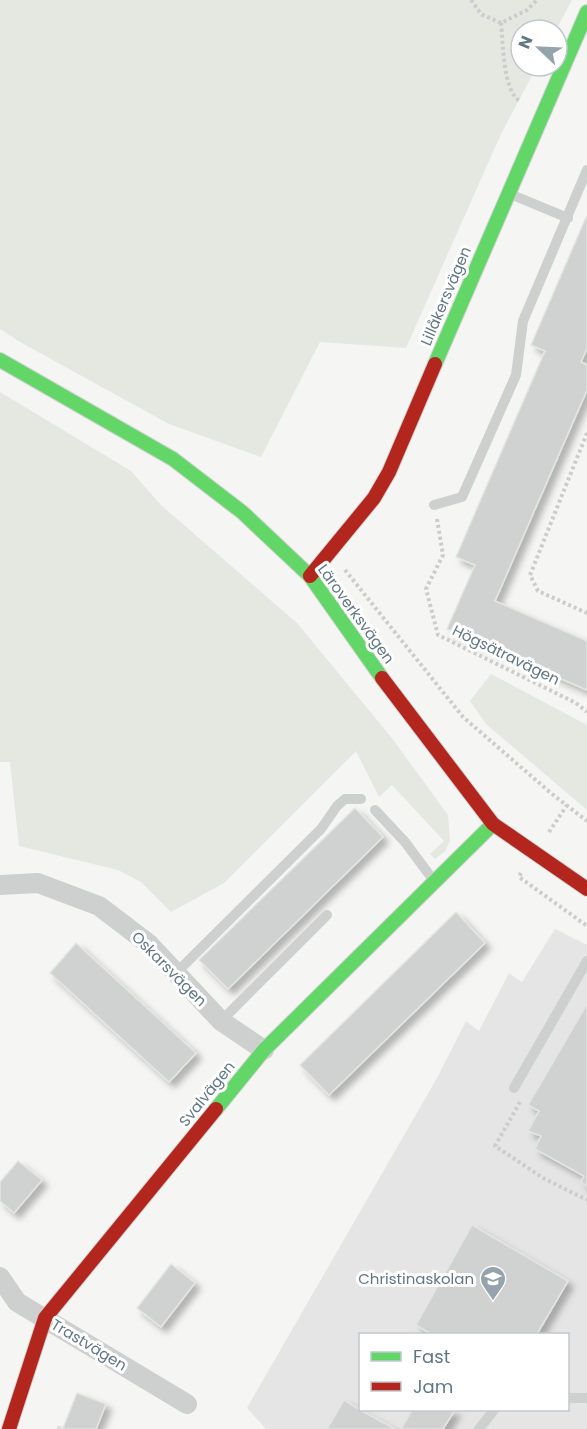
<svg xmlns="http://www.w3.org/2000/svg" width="587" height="1429" viewBox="0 0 587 1429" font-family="Poppins,sans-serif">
<defs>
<filter id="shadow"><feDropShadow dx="5.5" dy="5.5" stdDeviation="3" flood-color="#0004"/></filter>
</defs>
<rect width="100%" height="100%" fill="#f5f5f3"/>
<path fill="#e4e5e4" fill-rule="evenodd" d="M555,929L587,945V1429H266L247,1408L437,1078L466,1021L479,1031L509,973L522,982ZM360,1334H568V1410H360Z"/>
<path fill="#e4e8e1" d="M0,0H572L556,30H521V66H537L501,134L406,348L320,342L261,457L169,424L20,342L0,329Z
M0,392L131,471L161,505L297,623L391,737L448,815L450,841L445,851L435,859L430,854L444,841L392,785L379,797L356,751L224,883L171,912L141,882L118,870L19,846L10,762H0Z
M491,674L587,725V810L486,724L470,701Z"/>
<path fill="#d0d2d1" stroke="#e4e4e3" stroke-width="1.5" filter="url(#shadow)" d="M587,215V348L581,362L587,365V390L495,601L587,641V690L447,629L475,565L456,557L545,351L531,345Z
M355,808L383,837L228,989L199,960Z
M456,912L485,943L329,1095L300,1065Z
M76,943L196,1053L169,1082L50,973Z
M587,1004V1186L581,1182L584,1176L535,1149L541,1136L528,1131L539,1111L528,1105Z
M18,1161L42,1180L14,1213L0,1201V1182Z
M472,1225L568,1281L537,1334H431L416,1325Z
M171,1264L195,1283L161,1327L137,1308Z
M77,1393L106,1404L96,1429H57L58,1426L63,1428Z
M344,1400L360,1410L395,1429H327Z
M412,1410H455L443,1429H401Z"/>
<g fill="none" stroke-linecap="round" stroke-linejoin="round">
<defs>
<path id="fast" d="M0,360L173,459L242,512L310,576L382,678
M435,364L587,12
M216,1109L264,1050L493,824"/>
<path id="jam" d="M310,576L374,498L389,472L435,364
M382,678L493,824L587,889
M9,1429L45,1318L216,1109"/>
</defs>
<use href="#fast" stroke="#d0d2d3" stroke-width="16"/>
<use href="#jam" stroke="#d0d2d3" stroke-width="16"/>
<path stroke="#cbcccd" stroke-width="4" stroke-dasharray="3 3" stroke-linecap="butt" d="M471,0L481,14L501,23L527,10L537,0
M501,23C503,42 503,92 520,101
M587,433L530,575L538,591L587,613
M437,519L443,555L426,589L438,635L576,703L587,712
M345,570L463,717L552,794L587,821
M549,832L567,805
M521,873L519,877L587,926
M520,1102L495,1146L543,1178L587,1200"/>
<path stroke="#ced0d0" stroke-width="10" d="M510,194L568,218
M434,505L462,497L516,375L523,321L587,170
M375,810L405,842L434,881
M176,973L321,829L337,806L345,799H361
M221,1021L327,915
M514,1088L587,961
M568,1398H587
M479,1429L494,1410"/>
<path stroke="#ced0d0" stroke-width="20" d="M0,885L38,883L99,906L149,944L221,1021L264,1050
M0,1277L17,1302L187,1404"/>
<use href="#fast" stroke="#63d668" stroke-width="14"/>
<use href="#jam" stroke="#b3261e" stroke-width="14"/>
</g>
<defs>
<symbol id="school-pin" viewBox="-11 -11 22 30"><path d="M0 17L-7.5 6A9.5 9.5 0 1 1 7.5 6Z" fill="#95a3ac" stroke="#fff"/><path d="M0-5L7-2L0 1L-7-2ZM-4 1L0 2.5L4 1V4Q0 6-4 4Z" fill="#fff"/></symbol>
</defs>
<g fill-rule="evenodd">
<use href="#school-pin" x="478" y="1264" width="30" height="40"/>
</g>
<g text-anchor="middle" stroke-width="6" stroke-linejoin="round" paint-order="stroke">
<g font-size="15" fill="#627786" stroke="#fff">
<text transform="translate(446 296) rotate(-67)" y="5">Lillåkersvägen</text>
<text transform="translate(356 614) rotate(54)" y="5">Läroverksvägen</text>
<text transform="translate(506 655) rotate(26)" y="5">Högsätravägen</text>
<text transform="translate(169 969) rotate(45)" y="5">Oskarsvägen</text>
<text transform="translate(207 1094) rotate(-51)" y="5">Svalvägen</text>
<text transform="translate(89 1345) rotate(31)" y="5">Trastvägen</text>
</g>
<g font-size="15" fill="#627786" stroke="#fff" text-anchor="end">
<text x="474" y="1284">Christinaskolan</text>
</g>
</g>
<rect x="359" y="1333" width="210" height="78" fill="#ffffff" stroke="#c0c9cf" stroke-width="1.5"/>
<rect x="371" y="1352" width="30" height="9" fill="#63d668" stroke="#c0c9cf" stroke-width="1.5"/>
<text x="413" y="1363" font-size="18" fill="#627786">Fast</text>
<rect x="371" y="1382" width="30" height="9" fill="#b3261e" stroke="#c0c9cf" stroke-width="1.5"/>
<text x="413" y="1393" font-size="18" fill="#627786">Jam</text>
<g transform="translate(539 48) rotate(293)"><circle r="28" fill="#ffffff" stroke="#c0c9cf" stroke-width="1.5"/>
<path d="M0-4.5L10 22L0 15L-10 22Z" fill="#95a3ac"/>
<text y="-9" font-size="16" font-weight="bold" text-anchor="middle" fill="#627786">N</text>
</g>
</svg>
